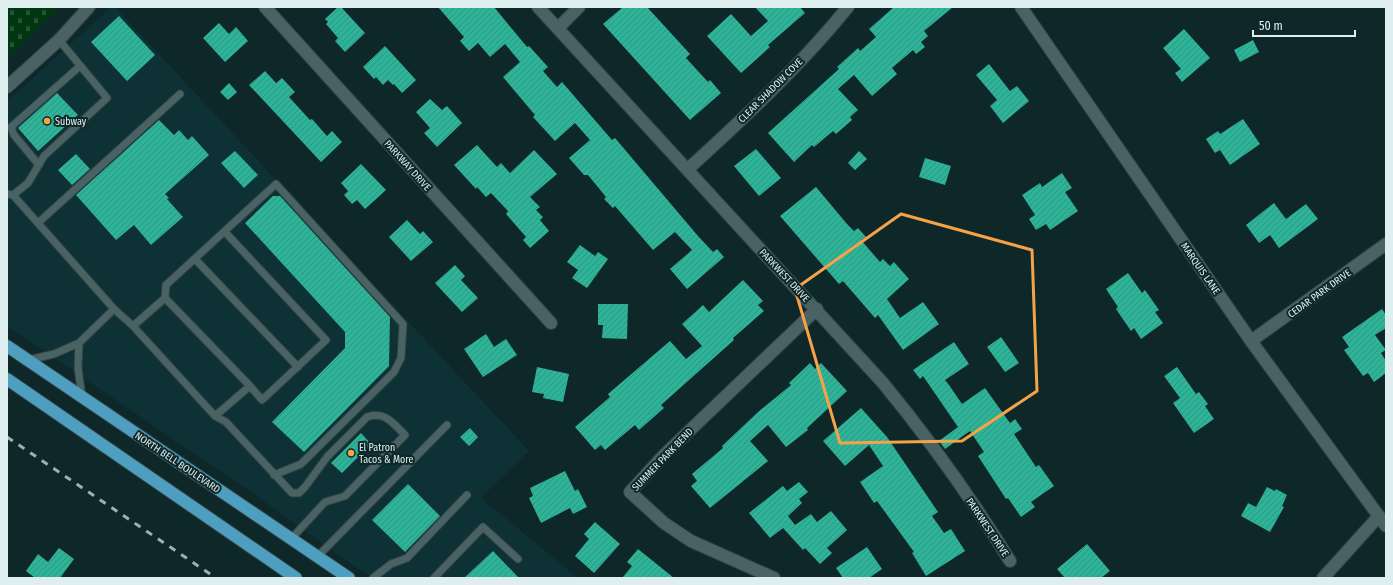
<svg xmlns="http://www.w3.org/2000/svg" width="1393" height="585" viewBox="0 0 1393 585" font-family="'Fira Sans Condensed',sans-serif">
<defs>
<pattern id="cemetery-stones" width="16" height="16" patternUnits="userSpaceOnUse"><rect width="16" height="16" fill="#023611"/><path d="M2 7V4a2 2 0 0 1 4 0v3zM10 15v-3a2 2 0 0 1 4 0v3z" fill="#265334"/></pattern>
<pattern id="building-hatch" width="6" height="6" patternUnits="userSpaceOnUse"><rect width="6" height="6" fill="#2db398"/><path d="M-1 1l2-2M0 6l6-6M5 7l2-2" fill="none" stroke="#349380"/></pattern>
</defs>
<rect width="100%" height="100%" fill="#0e2729"/>
<path fill="#0d3134" d="M111,7H115L529,451L481,498L578,578H371L245,488L7,326V101Z"/>
<path fill="url(#cemetery-stones)" d="M7,7H60L7,58Z"/>
<path fill="url(#building-hatch)" d="M338,7H341L365,33L345,52L335,41L338,38L326,24L328,22L325,19Z
M438,7H494L527,47L529,46L548,67L543,71L557,87L562,82L612,140L615,138L698,236L713,252L717,249L724,257L687,289L670,269L692,250L675,232L653,250L615,206L613,208L604,199L606,197L588,175H584L569,158L590,140L575,123L555,141L533,117L535,115L503,77L520,62L505,44L490,57L478,43L469,51L460,41L464,37Z
M623,7H647L690,54L686,58L708,82L710,80L721,93L690,120L603,24Z
M755,7H800L805,13L768,45L770,47L741,73L707,36L731,14L751,36L768,21Z
M894,7H953L924,31L928,36L921,42L925,47L916,54L913,50L892,68L897,74L872,96L854,75L838,89L858,110L850,117L852,120L836,134L833,131L814,147L812,145L794,162L768,133L839,69L837,67L858,48L860,51L876,37L869,29Z
M119,16L155,55L127,81L91,42Z
M219,23L229,34L236,27L248,41L225,62L203,38Z
M1184,29L1210,58L1182,82L1175,73L1181,69L1163,48Z
M1253,40L1259,52L1240,62L1234,50Z
M385,46L416,80L402,93L394,84L393,85L388,80L383,85L376,77L374,79L363,67Z
M989,64L1010,91L1017,86L1029,101L1003,123L990,106L997,100L976,75Z
M265,71L276,83L282,78L295,92L289,97L310,120L312,119L327,136L332,131L342,142L321,162L249,85Z
M229,83L237,92L228,100L220,92Z
M57,93L78,115L38,151L18,128Z
M430,99L442,110L447,106L462,123L437,147L424,133L430,128L416,112Z
M1243,119L1260,144L1230,165L1220,150L1215,153L1206,139L1218,131L1220,134Z
M159,120L174,135L179,130L188,140L192,136L209,155L165,194L169,198L167,199L183,217L151,245L134,225L116,240L76,195Z
M477,145L497,167L501,163L510,173L534,150L557,174L530,197L540,207L536,210L543,217L540,220L549,231L530,248L523,240L526,237L506,214L508,211L491,193L486,197L477,187L476,189L454,165Z
M756,149L781,178L759,196L734,166Z
M235,151L258,175L244,188L221,163Z
M859,151L867,159L855,170L848,163Z
M76,154L90,169L72,185L58,170Z
M925,158L951,166L945,185L919,177Z
M361,164L386,190L365,209L357,200L352,204L344,195L348,191L341,183Z
M1062,173L1072,188L1065,192L1078,211L1050,230L1046,224L1036,230L1029,219L1035,215L1022,195L1040,183L1042,187Z
M816,187L847,224L854,231L858,228L866,237L861,240L880,262L883,259L890,266L894,262L909,279L887,299L900,318L923,302L939,324L903,350L878,315L875,318L843,281L839,284L780,216Z
M273,196H280L390,317L389,366L304,452L272,422L345,348V332L245,223Z
M1274,203L1286,219L1306,204L1318,219L1279,248L1270,235L1259,243L1246,225Z
M407,220L420,234L423,231L433,242L411,261L389,237Z
M580,245L595,256L598,252L608,259L587,288L572,278L578,270L567,262Z
M455,265L465,276L461,280L478,298L462,312L435,283Z
M1128,273L1142,293L1145,290L1159,310L1155,312L1163,323L1141,339L1134,328L1131,331L1116,309L1118,307L1106,289Z
M743,280L763,301L758,305L764,311L733,338L734,340L661,405L664,408L639,430L635,425L605,450L601,445L595,450L575,427L610,397L608,394L670,341L686,359L702,346L682,324L703,305L709,312Z
M598,304H628L627,339L602,338L603,325H598Z
M1382,309L1386,315V328L1375,335L1386,350L1381,353L1386,361V373L1374,382L1368,373L1363,376L1344,350L1349,347L1342,337Z
M486,334L494,347L506,339L517,355L483,377L464,349Z
M1001,337L1019,363L1005,372L987,347Z
M954,342L969,364L945,380L949,385L962,404L985,388L1010,423L1015,419L1022,429L1014,434L1036,467L1039,465L1054,486L1031,502L1035,507L1021,517L1008,498L1006,499L978,456L984,452L970,431L945,449L939,441L958,427L923,376L920,379L913,370Z
M810,363L815,369L821,363L847,391L807,428L808,430L786,447L768,425L750,441L768,461L710,508L691,486L697,481L692,474L723,448L722,446L758,412L791,385L789,383Z
M537,367L569,374L563,402L543,398L544,394L532,392Z
M1177,367L1196,394L1199,392L1208,404L1205,406L1214,419L1194,433L1173,403L1180,398L1164,376Z
M861,408L887,437L938,512L932,516L944,533L951,529L965,551L926,576L912,553L914,552L877,501L874,503L860,482L883,466L869,445L845,466L823,441Z
M470,428L478,437L469,446L460,437Z
M361,433L371,444L342,473L331,463Z
M565,471L575,491L578,489L587,507L573,514L570,508L541,523L529,498L533,496L530,488Z
M799,482L808,492L799,499L802,503L788,516L795,525L811,514L817,522L831,511L847,530L827,548L832,553L820,564L805,548L803,550L783,528L770,538L749,513L783,486L787,491Z
M408,484L440,516L405,552L372,520Z
M1267,487L1275,491L1276,489L1287,495L1282,506L1284,507L1270,532L1241,516L1248,503L1256,507Z
M595,522L620,544L594,573L575,556L589,539L584,534Z
M1087,544L1110,571L1101,578H1065L1057,569Z
M867,547L882,569L869,578H843L836,568Z
M59,548L74,559L60,578H35L26,571L38,554L48,562Z
M638,549L674,578H622L632,566L627,562Z
M493,551L519,578H464Z"/>
<g fill="none" stroke-linecap="round" stroke-linejoin="round">
<defs>
<path id="lane" d="M39,165L14,135L11,127L80,66
M7,194L13,195L114,309L133,326L215,416L226,422L292,493H299L305,487L327,457L367,417C384,410 394,424 405,435L345,496L325,502L291,539
M13,195L28,183L44,156L107,98L59,40
M38,223L180,94
M225,232L326,340L262,400L250,386
M195,259L298,367
M133,326L165,298
M79,343L114,309
M28,360L54,354L79,343L78,368L82,397
M215,416L250,386L165,298L166,285L276,184L403,324L401,358L394,372L301,464L274,475
M317,557L447,425
M373,578L391,564L407,558L467,495
M434,578L483,527L518,559"/>
<path id="street" d="M265,7L551,323
M538,7L883,383C929,439 972,499 1010,561
M1021,7L1251,341L1386,526
M558,28L579,7
M688,169C744,118 800,66 848,7
M1251,341L1386,244
M774,578L691,541L664,523L630,492L664,455L817,309
M1323,578L1379,516"/>
<path id="secondary" d="M7,87L59,40L89,7"/>
<path id="primary" d="M7,346L349,578
M7,379L296,578"/>
</defs>
<use href="#lane" stroke="#314042" stroke-width="9"/>
<use href="#street" stroke="#314042" stroke-width="14"/>
<use href="#secondary" stroke="#314042" stroke-width="14"/>
<use href="#primary" stroke="#314042" stroke-width="14"/>
<use href="#lane" stroke="#496264" stroke-width="7"/>
<use href="#street" stroke="#496264" stroke-width="12"/>
<use href="#secondary" stroke="#496264" stroke-width="12"/>
<use href="#primary" stroke="#4e9ebf" stroke-width="12"/>
<path stroke="#9eb0b1" stroke-width="3" stroke-dasharray="7 7" stroke-linecap="butt" d="M7,437L216,578"/>
</g>
<path fill="none" stroke="#f6a247" stroke-width="3" stroke-linejoin="round" d="M901,214L1032,250L1037,391L962,441L840,443L795,289Z"/>
<g fill="#f6a247" stroke="#0e2729" stroke-width="1.5">
<circle cx="47" cy="121" r="4"/>
<circle cx="351" cy="453" r="4"/>
</g>
<g text-anchor="middle" stroke-width="4" stroke-linejoin="round" paint-order="stroke">
<g font-size="10" fill="#dfeeef" stroke="#0e2729">
<text transform="translate(770 90) rotate(-45)" y="4">CLEAR SHADOW COVE</text>
<text transform="translate(408 165) rotate(48)" y="4">PARKWAY DRIVE</text>
<text transform="translate(1201 268) rotate(55)" y="4">MARQUIS LANE</text>
<text transform="translate(785 275) rotate(47)" y="4">PARKWEST DRIVE</text>
<text transform="translate(1319 293) rotate(-36)" y="4">CEDAR PARK DRIVE</text>
<text transform="translate(662 459) rotate(-46)" y="4">SUMMER PARK BEND</text>
<text transform="translate(178 462) rotate(34)" y="4">NORTH BELL BOULEVARD</text>
<text transform="translate(988 527) rotate(56)" y="4">PARKWEST DRIVE</text>
</g>
<g font-size="10" fill="#dfeeef" stroke="#0e2729" text-anchor="start">
<text x="55" y="125">Subway</text>
<text x="359" y="451">El Patron<tspan x="359" dy="12">Tacos &amp; More</tspan></text>
</g>
</g>
<rect width="1393" height="585" fill="none" stroke="#dfeeef" stroke-width="16"/>
<path d="M1253 30v6h102v-6" fill="none" stroke="#dfeeef" stroke-width="2"/>
<text x="1259" y="30" font-size="12" fill="#dfeeef" stroke="#0e2729" stroke-width="3" paint-order="stroke">50 m</text>
</svg>
